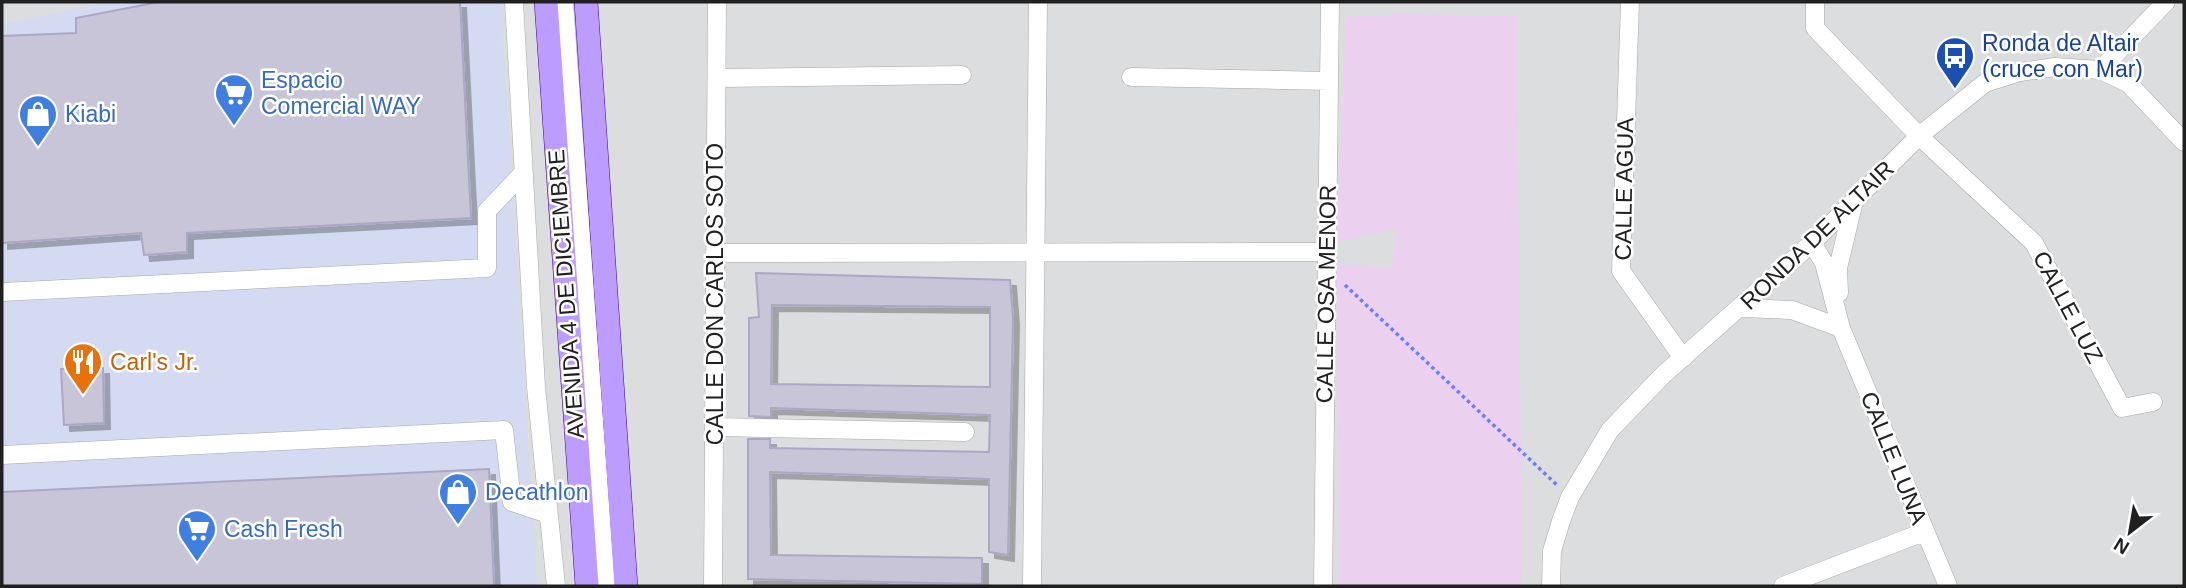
<svg xmlns="http://www.w3.org/2000/svg" width="2186" height="588" viewBox="0 0 2186 588" font-family="Arial,sans-serif">
<defs>
<filter id="shadow"><feDropShadow dx="6" dy="6" stdDeviation="0" flood-color="#0004"/></filter>
</defs>
<rect width="100%" height="100%" fill="#eae5f1"/>
<path fill="#dcddde" d="M2,2H2184V586H2Z"/>
<path fill="#d4daf2" d="M110,2H501L537,586H2V24Z"/>
<path fill="#ebd0f0" d="M1401,14L1517,16L1522,586H1340L1336,264L1392,268L1397,229L1337,242L1346,17Z"/>
<path fill="#c9c5d8" stroke="#aca7c4" stroke-width="2" fill-rule="evenodd" filter="url(#shadow)" d="M159,2H460L471,218L187,233V252L144,255L141,233L2,243V36L76,33V18Z
M756,273L1010,280L1013,319L1008,555L989,552V479L770,472L771,555L982,558V584L748,579V439H770V448L989,452L990,415L771,408V417L749,416V318L759,317ZM772,305L990,307V387L771,384Z
M103,368L104,423L64,425L61,369Z
M489,469L494,586H2V492Z"/>
<g fill="none" stroke-linecap="round" stroke-linejoin="round">
<defs>
<path id="minor" d="M514,2L536,387L556,586
M564,2L606,586
M1630,2L1621,271L1683,358
M1815,2V28L1919,136L2034,243L2122,408L2153,402
M2100,70L2166,2
M1131,77L1329,81
M717,78L962,75
M1812,243L1824,263L1841,328L1948,586
M715,253L1327,252
M2,292L487,268V211L523,173
M1839,293L1838,268L1854,201
M1742,308L1792,310L1841,328
M714,427L965,432
M2,455L504,430L512,502L548,514
M713,586L717,2
M1032,586L1038,2
M1323,586L1330,2
M1551,586L1552,551L1561,521L1570,497L1610,430L1663,375L1812,243L1919,136L1985,83L2020,72L2055,67L2100,70L2128,83L2184,142
M1783,586L1924,532"/>
<path id="major" d="M546,2L587,586
M586,2L626,586"/>
</defs>
<use href="#minor" stroke="#a7a7a7" stroke-width="19"/>
<use href="#major" stroke="#41009b" stroke-width="24"/>
<path stroke="#687eff" stroke-width="3.5" stroke-dasharray="3.5 3.5" stroke-linecap="butt" d="M1345,285L1558,486"/>
<use href="#minor" stroke="#fff" stroke-width="18"/>
<use href="#major" stroke="#bc9cff" stroke-width="23"/>
</g>
<defs>
<symbol id="bus-pin" viewBox="-11 -11 22 30"><path d="M0 17L-7.5 6A9.5 9.5 0 1 1 7.5 6Z" fill="#1a4fb4" stroke="#fff"/><path d="M-5-6H5V4H4V6H2V4H-2V6H-4V4H-5ZM-3.5-4V0h7V-4ZM-3.5 1.2v1.5H-2V1.2ZM2 1.2v1.5H3.5V1.2Z" fill="#fff"/></symbol>
<symbol id="supermarket-pin" viewBox="-11 -11 22 30"><path d="M0 17L-7.5 6A9.5 9.5 0 1 1 7.5 6Z" fill="#3f7fe0" stroke="#fff"/><path d="M-6-5.5h2.5l.6 2H6L4.5 2H-2.5L-4.4-4H-6ZM-1.5 3.2a1.3 1.3 0 1 0 .1 0ZM3 3.2a1.3 1.3 0 1 0 .1 0Z" fill="#fff"/></symbol>
<symbol id="shop-pin" viewBox="-11 -11 22 30"><path d="M0 17L-7.5 6A9.5 9.5 0 1 1 7.5 6Z" fill="#3f7fe0" stroke="#fff"/><path d="M-5-2.5h2.3a2.7 3.5 0 0 1 5.4 0H5L5.5 6h-11ZM-1.5-2.5h3a1.5 2.3 0 0 0-3 0Z" fill="#fff"/></symbol>
<symbol id="restaurant-pin" viewBox="-11 -11 22 30"><path d="M0 17L-7.5 6A9.5 9.5 0 1 1 7.5 6Z" fill="#e8710a" stroke="#fff"/><path d="M-5-6h1v4h1v-4h1v4h1v-4h1v5L-1.5 .5V6h-2V.5L-5-1ZM5-6V6H3V1.5H1.5Q1.5-4 5-6Z" fill="#fff"/></symbol>
</defs>
<g fill-rule="evenodd">
<use href="#bus-pin" x="1933" y="34" width="44" height="60"/>
<use href="#supermarket-pin" x="212" y="71" width="44" height="60"/>
<use href="#shop-pin" x="16" y="92" width="44" height="60"/>
<use href="#restaurant-pin" x="61" y="340" width="44" height="60"/>
<use href="#shop-pin" x="436" y="470" width="44" height="60"/>
<use href="#supermarket-pin" x="175" y="507" width="44" height="60"/>
</g>
<g text-anchor="middle" stroke-width="5" stroke-linejoin="round" paint-order="stroke">
<g font-size="23" fill="#164399" stroke="#fff" text-anchor="start">
<text x="1982" y="51">Ronda de Altair<tspan x="1982" dy="26">(cruce con Mar)</tspan></text>
</g>
<g font-size="23" fill="#366cbe" stroke="#fff" text-anchor="start">
<text x="261" y="88">Espacio<tspan x="261" dy="26">Comercial WAY</tspan></text>
<text x="65" y="122">Kiabi</text>
<text x="485" y="500">Decathlon</text>
<text x="224" y="537">Cash Fresh</text>
</g>
<g font-size="23" fill="#202020" stroke="#fff">
<text transform="translate(1624 189) rotate(-89)" y="8">CALLE AGUA</text>
<text transform="translate(1817 235) rotate(-44)" y="8">RONDA DE ALTAIR</text>
<text transform="translate(566 294) rotate(-94)" y="8">AVENIDA 4 DE DICIEMBRE</text>
<text transform="translate(715 294) rotate(-90)" y="8">CALLE DON CARLOS SOTO</text>
<text transform="translate(1326 294) rotate(-89)" y="8">CALLE OSA MENOR</text>
<text transform="translate(2068 307) rotate(62)" y="8">CALLE LUZ</text>
<text transform="translate(1894 458) rotate(68)" y="8">CALLE LUNA</text>
</g>
<g font-size="23" fill="#c56008" stroke="#fff" text-anchor="start">
<text x="110" y="370">Carl's Jr.</text>
</g>
</g>
<rect width="2186" height="588" fill="none" stroke="#202020" stroke-width="7"/>
<g transform="translate(2130 532) rotate(211)" stroke="#ffffff" stroke-width="5" paint-order="stroke">
<path d="M0-5L12 26L0 18L-12 26Z" fill="#202020"/>
<text y="-10" font-size="19" font-weight="bold" text-anchor="middle" fill="#202020">N</text>
</g>
</svg>
